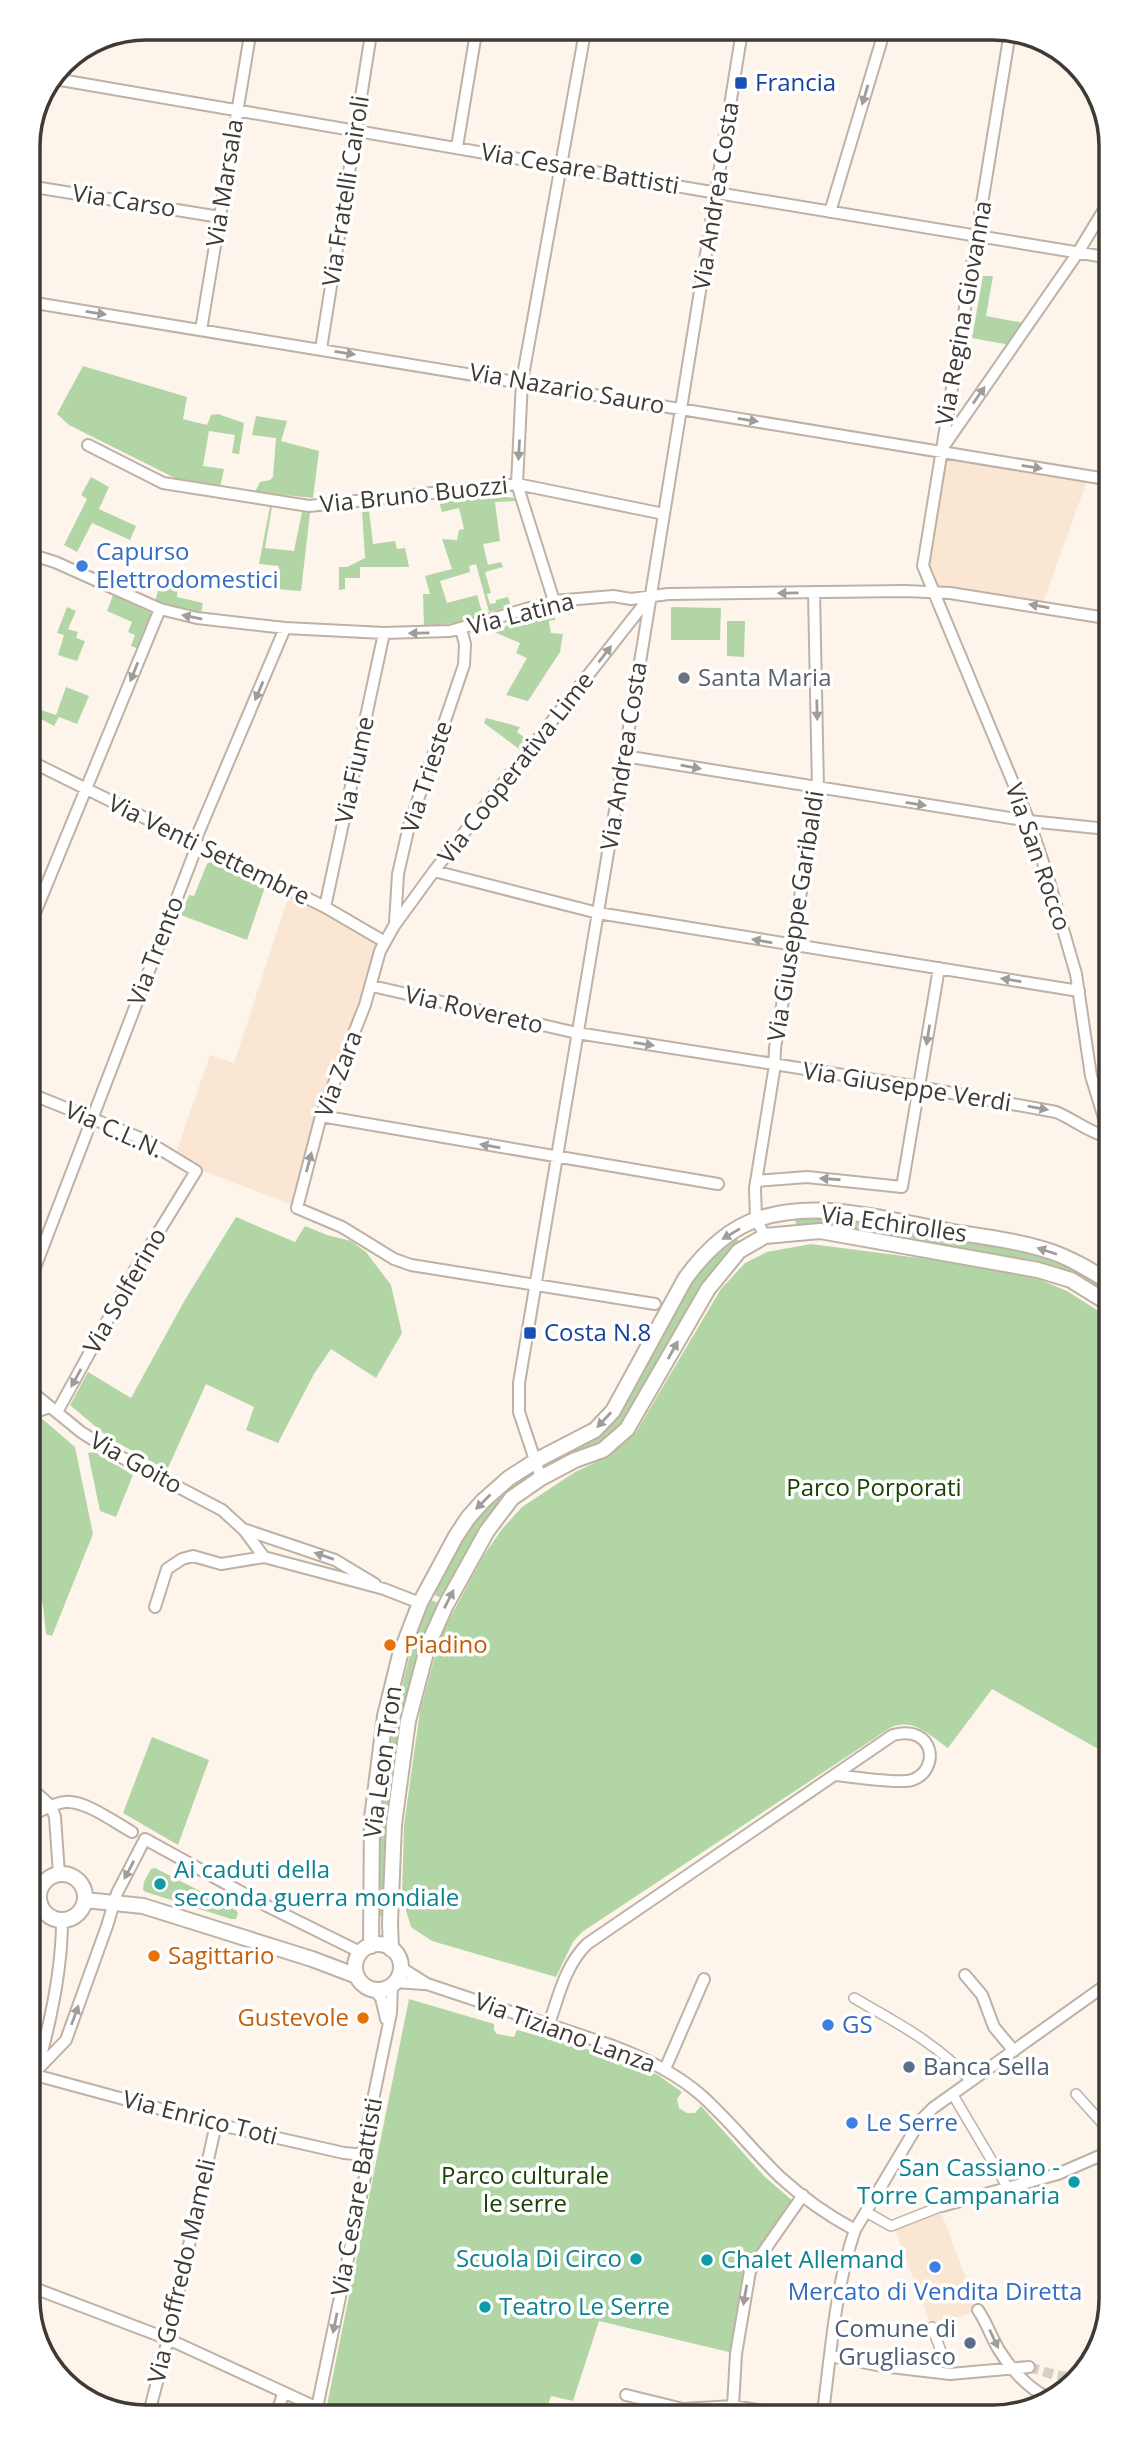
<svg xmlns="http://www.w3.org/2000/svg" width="1139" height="2445" viewBox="0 0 1139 2445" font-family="'Open Sans',sans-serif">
<rect width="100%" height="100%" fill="#fdf5ec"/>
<path fill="#fae6d2" d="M942,454L1088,478L1042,605L936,591L926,573Z
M290,892L383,942L295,1206L198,1169L175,1156L210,1055L234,1063Z
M939,2207L978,2310L932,2327L893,2225Z"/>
<path fill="#b2d5a5" d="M983,276H993L986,316L1024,323L1010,345L972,338Z
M83,366L187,397L183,419L207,425L211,415L218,414L244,423L239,454L232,453L235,435L209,431L203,466L224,469L220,487L181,481L69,425L57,414Z
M256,416L287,421L281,441L319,451L313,498L255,492L260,482L270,480L273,477L276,438L252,435Z
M91,477L109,487L99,509L136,526L130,540L92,523L77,552L64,545L87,499L81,495Z
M495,496L516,498L517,501L495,502L500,541L483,544L488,565L501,562L503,567L485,572L491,593L487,594L490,604L496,603V600L508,597L511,606L489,612L476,564L469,566L470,572L440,581L447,603L477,595L483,615L462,622L424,627L423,594H430L425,576L452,569L442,539L457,540L459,530L464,529L459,508L442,512L439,502Z
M270,506L272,507L265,548L294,551L302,512L310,513L301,591L276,589L279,566L259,564Z
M369,510L373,544L395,541L397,549L405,548L409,567H360V578H345V589L339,590V567H347L365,558L362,511Z
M165,583L178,587L177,597L203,603L201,613L177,610L155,601L159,588Z
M113,595L151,613L153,617L139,649L131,646L135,635L128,632L132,622L107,611Z
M67,607L76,611L68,629L78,632L76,638L85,641L77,661L58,655L64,635L57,633Z
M572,607L570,613L555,614V620L549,621L551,633L563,634L560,652L528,701L506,695L527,658L516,653L520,643L494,632L496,629L520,622V619Z
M671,607L721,608L720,640H671Z
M727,621H745L744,657L727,656Z
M66,687L89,696L77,724L59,717L54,726L37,717L41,710L56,715Z
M486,718L520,727L517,732L531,742L523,752L484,723Z
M210,862L265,887L247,940L181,915L189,895L194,896L207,864Z
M814,1214L886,1223L884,1234L827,1225L796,1226L795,1215Z
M236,1217L295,1242L305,1226L327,1235L351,1241L366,1252L391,1285L402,1333L376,1378L331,1349L314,1374L278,1443L246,1430L254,1407L206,1384L167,1470L109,1438L70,1405L88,1372L131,1398L186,1298Z
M892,1224L1031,1248L1106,1282L1099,1290L1072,1275L1037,1261L890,1235Z
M736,1237L742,1246L620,1428L602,1443L571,1459L566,1450L619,1412L696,1276L712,1257Z
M811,1244L927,1259L1036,1278L1067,1291L1097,1310L1108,1319L1109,1755L992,1689L948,1748C929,1735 913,1717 890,1728L582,1932L573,1942L556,1977L432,1941L411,1927L402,1897L404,1825L420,1711L440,1637L482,1558L502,1529L522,1507L575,1472L609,1456L636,1432L721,1289L745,1263L767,1252Z
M39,1416L75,1447L93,1534L52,1636L46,1634L43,1606L32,1561V1420Z
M95,1452L133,1475L116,1517L100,1511L88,1453Z
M511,1482L517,1490L443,1599L433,1594C454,1552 476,1513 511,1482Z
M431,1600L441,1604L404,1715L395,1713L413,1643Z
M393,1719L403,1721L386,1916H376L380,1818Z
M152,1737L209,1760L178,1845L123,1813Z
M155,1868L235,1909L238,1913L236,1919H231L146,1892L143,1890L144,1882L151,1869Z
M409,1999L494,2024V2030L497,2034L514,2037L517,2030L608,2055L658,2075L682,2092L677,2099L679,2108L687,2113H695L701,2106L765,2177L794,2202L743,2277L733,2353L599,2321L573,2401L551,2396L545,2414L349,2415L327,2405Z"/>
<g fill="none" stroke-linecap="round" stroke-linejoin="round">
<path stroke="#d7d0c7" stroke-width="10" stroke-dasharray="10 5" stroke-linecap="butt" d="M1029,2367L1055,2375L1074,2378"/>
<defs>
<path id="pedestrian" d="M854,1998C897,2023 937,2043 971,2081
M1076,2094L1111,2133
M953,2095L1008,2188
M866,2212L891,2226L942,2206
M932,2327L945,2362"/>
<path id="minor" d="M1010,32L923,566L1029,821L1046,871L1076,974L1091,1076L1108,1131
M55,79L717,193L1105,257
M457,147L476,33
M28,157L34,126
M28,186L220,217
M830,212L885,29
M29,302L1106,479
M201,330L250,35
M321,349L371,34
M88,445L163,483L309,506L517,484L664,514
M944,446L1077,254L1105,208
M29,554L55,562L160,609L197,618L285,628L384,633L450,631L554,601L613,596L631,599L668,594L905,591L950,593L1106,618
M648,599L434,871L394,926L380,951L365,1005L321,1116L297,1208L342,1227L394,1259L411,1265L655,1304
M554,601L517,484L522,381L585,32
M624,756L1029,821L1107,829
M30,761L325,907L385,942
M434,871L598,913L1079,991
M325,907L384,633
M395,923L398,874L409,826L464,665L465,644L461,629
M30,925L160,609
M372,986L577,1033L919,1087L1056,1112C1073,1119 1090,1133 1108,1137
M31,1092L36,1096L145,1140L196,1171L134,1272L57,1412
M321,1116L718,1184
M756,1181L807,1177L902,1187L939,968
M765,1236L756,1219L755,1188L774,1071L775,1048L818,789L814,592
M31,1278L195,851L197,836L285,628
M32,1392L81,1432L119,1456L222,1510L244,1530L264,1557
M32,1413L50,1407
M541,1478L519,1412V1383L643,644L742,31
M246,1530L335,1560L375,1584
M155,1607L167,1569L182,1559L193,1556L221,1564L264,1557L384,1589L420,1603
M33,1790L51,1806L55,1817L59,1874
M33,1814C43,1810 54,1803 65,1802C85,1800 114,1822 132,1832
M400,1967L427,1984L613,2046C645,2058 676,2073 702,2096C730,2121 753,2151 780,2177C802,2197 829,2216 855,2230
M965,1975L982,1995L994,2027L1014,2051
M395,1982L424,1984
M374,1990L381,1998L386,2019
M549,2024C559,1995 565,1966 587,1944L893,1735C936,1724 940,1771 912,1780C900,1784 852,1777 836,1775
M38,2067C51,2020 62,1970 62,1921
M665,2069L704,1979
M37,2070L66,2040L107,1926L117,1893L145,1839L263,1904L360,1952
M35,2075L216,2124L344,2153L365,2155
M942,2206L1058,2174L1111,2151
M34,2288L168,2339L333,2415
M978,2310C987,2323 991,2337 999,2350C1011,2369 1028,2388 1048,2398
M830,2356L882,2366L950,2374L1029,2367
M626,2395L683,2409L733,2406L769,2412
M733,2406L736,2354L750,2271L803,2195
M317,2408L367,2167L364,2143L391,2013L392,1985
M823,2412C831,2352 835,2288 855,2230L920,2121L933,2108L1110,1982
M276,2416L283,2394
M148,2417L168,2339L216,2124"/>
<path id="tertiary" d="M39 1897a23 23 0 1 1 46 0a23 23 0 1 1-46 0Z
M85,1900L143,1906L312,1959L357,1976
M355 1967a23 23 0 1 1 46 0a23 23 0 1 1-46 0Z
M371,1946L372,1818L385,1716L400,1655L420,1603L456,1536L468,1518L483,1501L509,1478L537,1460L595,1430L613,1411L685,1279C703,1254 728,1229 758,1219C820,1198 891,1221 953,1232C985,1237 1020,1241 1052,1252C1072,1259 1090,1270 1108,1281
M391,1949L390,1923L394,1824L408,1721L428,1645L446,1605L487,1531L512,1498L541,1478L575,1460L603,1450L627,1429L708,1289L739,1251L765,1236L820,1231L1038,1270L1071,1280L1108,1303"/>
</defs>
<use href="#pedestrian" stroke="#bfb1a4" stroke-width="12"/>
<use href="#minor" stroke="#bfb1a4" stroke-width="14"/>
<use href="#tertiary" stroke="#bfb1a4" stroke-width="18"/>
<use href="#pedestrian" stroke="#fff" stroke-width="9"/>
<use href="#minor" stroke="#fff" stroke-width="10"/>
<use href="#tertiary" stroke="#fff" stroke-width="14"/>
</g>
<defs><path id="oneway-solid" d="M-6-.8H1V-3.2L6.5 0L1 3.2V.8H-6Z" transform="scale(1.75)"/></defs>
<g fill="#9f9c9a">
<use href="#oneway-solid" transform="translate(865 95) rotate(107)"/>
<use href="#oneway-solid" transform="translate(96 313) rotate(9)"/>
<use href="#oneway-solid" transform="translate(345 353) rotate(9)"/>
<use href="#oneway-solid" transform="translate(979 395) rotate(-55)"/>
<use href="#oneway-solid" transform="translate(748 420) rotate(9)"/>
<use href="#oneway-solid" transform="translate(519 450) rotate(93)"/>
<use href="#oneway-solid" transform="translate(1032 467) rotate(9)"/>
<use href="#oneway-solid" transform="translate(788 593) rotate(179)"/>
<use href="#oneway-solid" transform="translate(1039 606) rotate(-170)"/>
<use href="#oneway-solid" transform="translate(192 617) rotate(-169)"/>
<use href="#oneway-solid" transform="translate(419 633) rotate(179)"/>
<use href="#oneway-solid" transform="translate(605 654) rotate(-52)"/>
<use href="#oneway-solid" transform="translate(134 672) rotate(112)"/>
<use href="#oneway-solid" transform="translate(259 691) rotate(113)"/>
<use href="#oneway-solid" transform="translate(817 710) rotate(89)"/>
<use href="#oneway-solid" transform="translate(691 767) rotate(10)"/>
<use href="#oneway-solid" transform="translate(916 804) rotate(9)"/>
<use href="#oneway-solid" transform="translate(762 941) rotate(-170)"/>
<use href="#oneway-solid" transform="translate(1011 980) rotate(-171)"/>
<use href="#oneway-solid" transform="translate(928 1035) rotate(99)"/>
<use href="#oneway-solid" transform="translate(644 1044) rotate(9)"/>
<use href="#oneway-solid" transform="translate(1038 1108) rotate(10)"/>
<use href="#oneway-solid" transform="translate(490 1146) rotate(-170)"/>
<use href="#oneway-solid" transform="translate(309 1162) rotate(-75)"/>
<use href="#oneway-solid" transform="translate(830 1179) rotate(-176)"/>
<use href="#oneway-solid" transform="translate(731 1234) rotate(149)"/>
<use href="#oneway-solid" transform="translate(1047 1251) rotate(-162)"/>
<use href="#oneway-solid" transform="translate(673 1350) rotate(-61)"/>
<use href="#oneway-solid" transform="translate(76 1378) rotate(119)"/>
<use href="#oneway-solid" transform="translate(604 1420) rotate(133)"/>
<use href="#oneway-solid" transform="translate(483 1502) rotate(135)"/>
<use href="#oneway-solid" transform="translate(324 1556) rotate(-161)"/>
<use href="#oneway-solid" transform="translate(449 1599) rotate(-63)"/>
<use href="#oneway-solid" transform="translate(129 1870) rotate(118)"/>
<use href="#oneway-solid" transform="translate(75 2015) rotate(-70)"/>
<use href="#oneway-solid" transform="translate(745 2295) rotate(100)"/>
<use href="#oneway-solid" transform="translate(335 2323) rotate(102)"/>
<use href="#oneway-solid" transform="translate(994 2339) rotate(65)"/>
</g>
<g fill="#1a4fb4" stroke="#fff" stroke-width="2.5">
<rect x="734" y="76" width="14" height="14" rx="3.5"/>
<rect x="523" y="1326" width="14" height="14" rx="3.5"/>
</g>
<g fill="#3f7fe0" stroke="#fff" stroke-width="2.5">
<circle cx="82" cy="566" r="7"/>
<circle cx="828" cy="2025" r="7"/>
<circle cx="852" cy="2123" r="7"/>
<circle cx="935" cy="2267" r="7"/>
</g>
<circle fill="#6b7280" stroke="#fff" stroke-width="2.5" cx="684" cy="678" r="7"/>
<g fill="#e8710a" stroke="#fff" stroke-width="2.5">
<circle cx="390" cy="1645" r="7"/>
<circle cx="154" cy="1956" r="7"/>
<circle cx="363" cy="2018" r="7"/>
</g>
<g fill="#0f9aa8" stroke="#fff" stroke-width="2.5">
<circle cx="160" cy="1884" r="7"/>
<circle cx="1074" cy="2182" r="7"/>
<circle cx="636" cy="2259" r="7"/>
<circle cx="707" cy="2260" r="7"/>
<circle cx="485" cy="2307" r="7"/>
</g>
<g fill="#5c6f8a" stroke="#fff" stroke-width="2.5">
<circle cx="909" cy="2067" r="7"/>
<circle cx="970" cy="2343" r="7"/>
</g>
<g text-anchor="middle" stroke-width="7" stroke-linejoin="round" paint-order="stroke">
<g font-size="24" fill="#164399" stroke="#fff" text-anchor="start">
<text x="755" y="91">Francia</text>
<text x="544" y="1341">Costa N.8</text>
</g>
<g font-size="24" fill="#3f3a34" stroke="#fff">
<text transform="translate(580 169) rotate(10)" y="8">Via Cesare Battisti</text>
<text transform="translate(225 183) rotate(-81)" y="8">Via Marsala</text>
<text transform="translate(346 191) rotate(-81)" y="8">Via Fratelli Cairoli</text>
<text transform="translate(716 196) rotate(-81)" y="8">Via Andrea Costa</text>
<text transform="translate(124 201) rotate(9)" y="8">Via Carso</text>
<text transform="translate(964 313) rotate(-80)" y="8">Via Regina Giovanna</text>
<text transform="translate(567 389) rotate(10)" y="8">Via Nazario Sauro</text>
<text transform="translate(414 495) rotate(-6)" y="8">Via Bruno Buozzi</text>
<text transform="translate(521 614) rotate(-14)" y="8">Via Latina</text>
<text transform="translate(624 756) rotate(-81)" y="8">Via Andrea Costa</text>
<text transform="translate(516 768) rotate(-52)" y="8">Via Cooperativa Lime</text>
<text transform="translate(355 770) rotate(-78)" y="8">Via Fiume</text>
<text transform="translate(427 777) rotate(-72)" y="8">Via Trieste</text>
<text transform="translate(209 850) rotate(26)" y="8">Via Venti Settembre</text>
<text transform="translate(1038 857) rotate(71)" y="8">Via San Rocco</text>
<text transform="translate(796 916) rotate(-81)" y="8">Via Giuseppe Garibaldi</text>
<text transform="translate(156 951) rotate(-69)" y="8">Via Trento</text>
<text transform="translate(474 1010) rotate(13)" y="8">Via Rovereto</text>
<text transform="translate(339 1074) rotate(-69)" y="8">Via Zara</text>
<text transform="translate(907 1087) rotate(9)" y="8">Via Giuseppe Verdi</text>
<text transform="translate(114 1130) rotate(24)" y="8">Via C.L.N.</text>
<text transform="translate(894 1224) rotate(8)" y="8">Via Echirolles</text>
<text transform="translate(125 1291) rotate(-60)" y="8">Via Solferino</text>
<text transform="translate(136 1463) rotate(29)" y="8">Via Goito</text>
<text transform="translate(383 1762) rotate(-82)" y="8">Via Leon Tron</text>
<text transform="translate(565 2033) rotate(20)" y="8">Via Tiziano Lanza</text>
<text transform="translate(200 2118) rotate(14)" y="8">Via Enrico Toti</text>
<text transform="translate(357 2197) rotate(-80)" y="8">Via Cesare Battisti</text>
<text transform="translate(182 2271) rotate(-77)" y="8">Via Goffredo Mameli</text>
</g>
<g font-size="24" fill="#366cbe" stroke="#fff" text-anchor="start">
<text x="96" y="560">Capurso<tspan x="96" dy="28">Elettrodomestici</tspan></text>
<text x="842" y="2033">GS</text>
<text x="866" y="2131">Le Serre</text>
<text x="935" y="2300" text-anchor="middle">Mercato di Vendita Diretta</text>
</g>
<g font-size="24" fill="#5b616d" stroke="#fff" text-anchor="start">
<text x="698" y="686">Santa Maria</text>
</g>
<g font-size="24" fill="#194302" stroke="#fff">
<text x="874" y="1496">Parco Porporati</text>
<text x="525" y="2184">Parco culturale<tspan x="525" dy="28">le serre</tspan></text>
</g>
<g font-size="24" fill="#c56008" stroke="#fff" text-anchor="start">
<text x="404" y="1653">Piadino</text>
<text x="168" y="1964">Sagittario</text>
<text x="349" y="2026" text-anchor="end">Gustevole</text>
</g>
<g font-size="24" fill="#0d838f" stroke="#fff" text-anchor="start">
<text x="174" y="1878">Ai caduti della<tspan x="174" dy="28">seconda guerra mondiale</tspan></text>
<text x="1060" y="2176" text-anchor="end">San Cassiano -<tspan x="1060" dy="28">Torre Campanaria</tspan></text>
<text x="622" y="2267" text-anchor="end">Scuola Di Circo</text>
<text x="721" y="2268">Chalet Allemand</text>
<text x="499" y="2315">Teatro Le Serre</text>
</g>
<g font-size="24" fill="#4e5e75" stroke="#fff" text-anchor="start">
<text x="923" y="2075">Banca Sella</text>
<text x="956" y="2337" text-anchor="end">Comune di<tspan x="956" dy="28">Grugliasco</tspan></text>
</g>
</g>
<path d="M0 0H1139V2445H0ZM146 40H993A106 106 0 0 1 1099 146V2299A106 106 0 0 1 993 2405H146A106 106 0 0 1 40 2299V146A106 106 0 0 1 146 40Z" fill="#fff" fill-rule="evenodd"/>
<path fill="none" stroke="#3f3a34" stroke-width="3.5" d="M146 40H993A106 106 0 0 1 1099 146V2299A106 106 0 0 1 993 2405H146A106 106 0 0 1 40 2299V146A106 106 0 0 1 146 40Z"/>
</svg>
